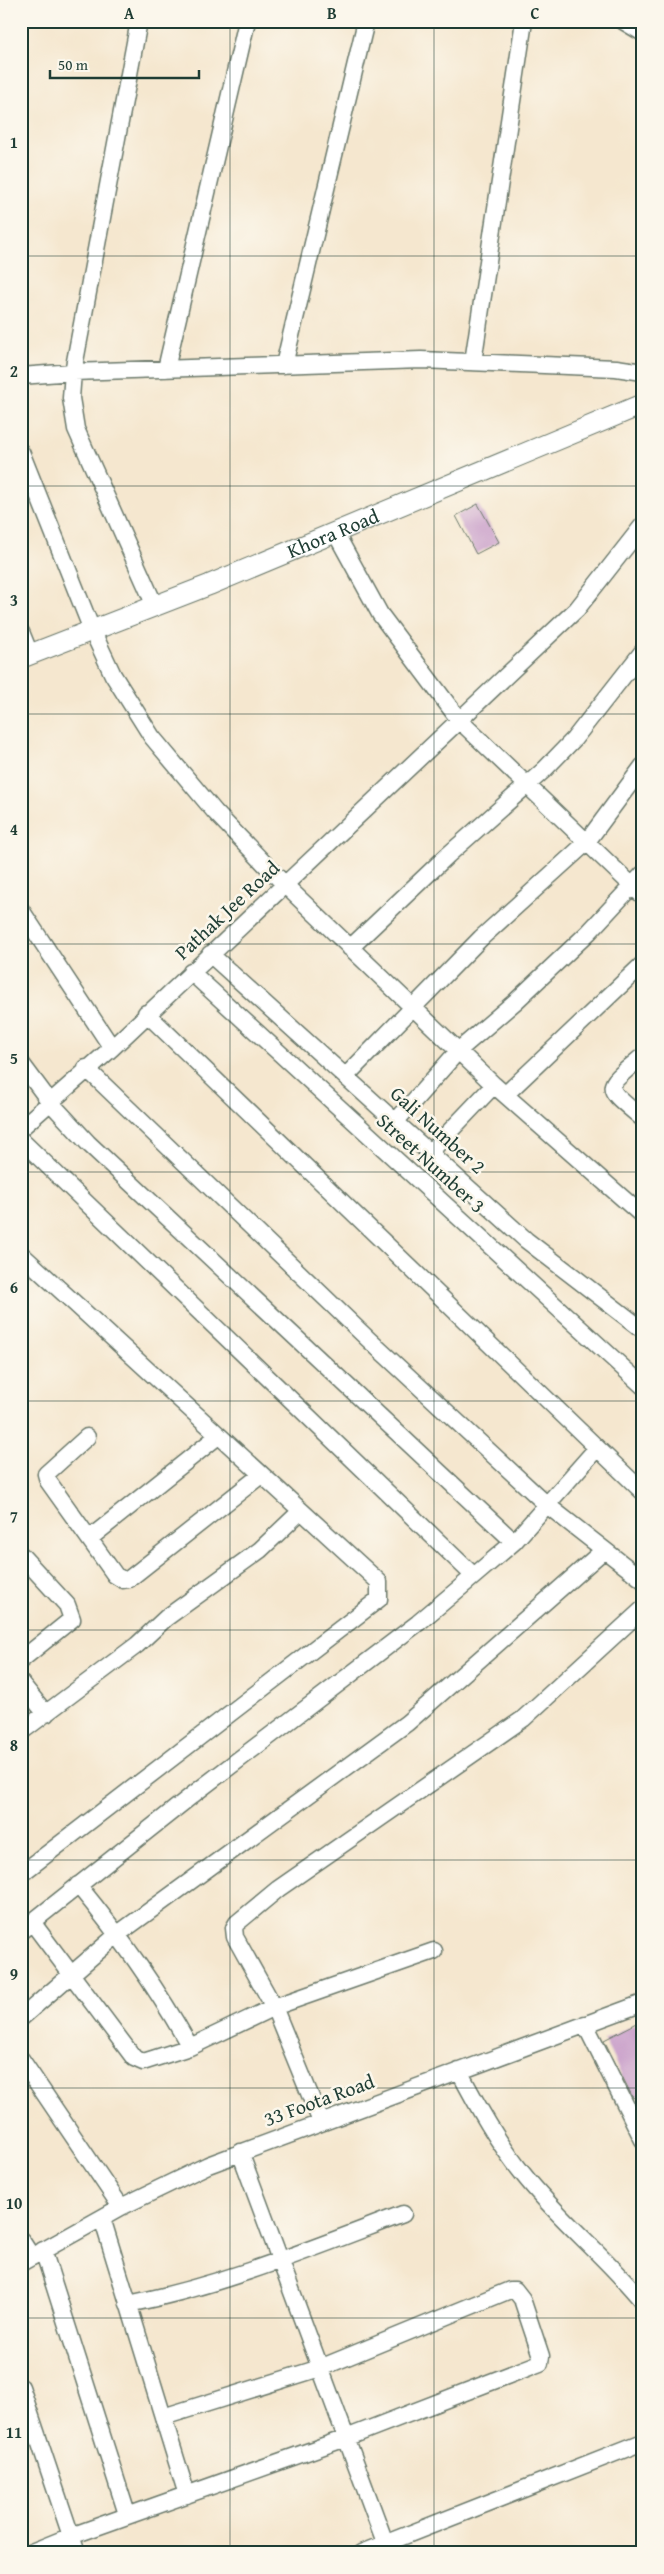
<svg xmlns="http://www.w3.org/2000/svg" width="664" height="2574" viewBox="0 0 664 2574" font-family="'Gentium Book Plus',serif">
<rect width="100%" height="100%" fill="#fbf7ec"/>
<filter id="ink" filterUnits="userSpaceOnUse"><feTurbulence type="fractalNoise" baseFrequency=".02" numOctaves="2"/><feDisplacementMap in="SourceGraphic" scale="10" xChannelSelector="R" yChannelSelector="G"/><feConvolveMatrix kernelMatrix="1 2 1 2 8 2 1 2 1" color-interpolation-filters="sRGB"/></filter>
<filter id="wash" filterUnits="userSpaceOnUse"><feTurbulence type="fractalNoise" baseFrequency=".0096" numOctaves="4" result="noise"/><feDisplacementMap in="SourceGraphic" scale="20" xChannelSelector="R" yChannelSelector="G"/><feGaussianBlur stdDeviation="1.12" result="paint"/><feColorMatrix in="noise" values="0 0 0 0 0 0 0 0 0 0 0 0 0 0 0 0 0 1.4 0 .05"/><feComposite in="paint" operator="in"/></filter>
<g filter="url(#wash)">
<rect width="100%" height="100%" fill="#f5e7cf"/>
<g id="blocks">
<path fill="#c89dc9" d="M478,504L499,542L476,554L456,516Z
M643,2020V2093L633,2098L604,2040Z"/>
</g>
</g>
<g filter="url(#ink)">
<use href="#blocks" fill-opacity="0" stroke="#6a786a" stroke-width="1"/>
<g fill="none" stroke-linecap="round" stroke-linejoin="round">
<defs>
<path id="minor" d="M139,21L73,372L71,398L76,429L155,606
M623,21L643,33
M473,362L524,21
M284,365L366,21
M166,369L247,21
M21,376L73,372L421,360L616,368L643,372
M21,452L92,630L113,675L152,737L215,812L285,885L494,1085L643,1216
M335,532L380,614L460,721L643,896
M21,632L30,654
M21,910L112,1048
M350,948L448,855L544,770L574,739L643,651
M210,954L526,1240L643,1330
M191,972L643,1386
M146,1013L643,1492
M643,1056C602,1090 603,1085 643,1119
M21,1063L50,1102L88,1143L514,1542
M86,1068L368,1339L547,1505L643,1580
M346,1076L481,938L586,843L643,766
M506,1094L643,964
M396,1121L459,1050L516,1001L589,932L643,874
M21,1128L112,1048L577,609L643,525
M21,1140L474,1576
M430,1152L494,1085
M21,1254L379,1582V1599L21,1874
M87,1437L46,1474L48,1481L115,1575L123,1580L129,1579L261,1475
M90,1538L218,1436
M21,1555L67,1605L72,1619L21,1660
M21,1683L46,1714
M21,1732L137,1645L166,1618L260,1550L301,1511
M78,1885C120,1936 158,1989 190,2047
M32,1922L134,2058L143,2062L190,2047L274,2007L434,1951
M21,1931L195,1793L418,1623L474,1576L514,1542L597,1448
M21,2018L118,1934L407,1723L604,1550
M585,2024L643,2140
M21,2059L121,2207
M459,2071C478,2107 498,2143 523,2174C559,2220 606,2256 643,2302
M321,2122L274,2007L235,1937L234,1928L237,1923L278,1889L523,1719L643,1609
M240,2152L389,2553
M102,2218L187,2495
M21,2240L32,2257
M43,2250L127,2514
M21,2263L121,2207L208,2165L643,2003
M128,2304C224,2285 313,2248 403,2214
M21,2387L71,2536L346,2438L540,2363L541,2356L522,2299L515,2290H510L320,2368L163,2417
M29,2553L71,2536L77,2553
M361,2553L643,2442"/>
<g id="tertiary">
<path id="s1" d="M21,658L209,585L643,404"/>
</g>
</defs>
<use href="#minor" stroke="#6a786a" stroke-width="19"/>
<use href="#tertiary" stroke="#6a786a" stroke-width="22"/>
<use href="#minor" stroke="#fff" stroke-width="16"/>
<use href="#tertiary" stroke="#fff" stroke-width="20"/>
</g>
</g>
<path fill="none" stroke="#1f3d34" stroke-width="1" stroke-opacity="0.55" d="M230,21V2553M434,21V2553M21,256H643M21,486H643M21,714H643M21,944H643M21,1172H643M21,1401H643M21,1630H643M21,1860H643M21,2088H643M21,2318H643"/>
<g text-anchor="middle" stroke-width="5" stroke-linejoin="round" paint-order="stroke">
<g font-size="20" fill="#1f3d34" stroke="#fbf7ec">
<text dy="7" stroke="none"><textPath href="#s1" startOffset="336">Khora Road</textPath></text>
<text transform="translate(227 910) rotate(-43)" y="7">Pathak Jee Road</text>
<text transform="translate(438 1130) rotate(42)" y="7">Gali Number 2</text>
<text transform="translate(431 1163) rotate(42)" y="7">Street Number 3</text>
<text transform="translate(319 2100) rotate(-20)" y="7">33 Foota Road</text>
</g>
</g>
<rect width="664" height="2574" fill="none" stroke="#fbf7ec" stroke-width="55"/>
<path d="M50 70v8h149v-8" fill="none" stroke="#1f3d34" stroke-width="2.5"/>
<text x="58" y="70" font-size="15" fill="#1f3d34" stroke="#fbf7ec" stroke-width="4" paint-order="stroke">50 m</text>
<rect x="28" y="28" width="608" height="2518" fill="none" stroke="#1f3d34" stroke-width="2"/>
<g font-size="16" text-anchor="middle" font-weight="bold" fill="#1f3d34">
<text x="129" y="19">A</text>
<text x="332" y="19">B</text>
<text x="535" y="19">C</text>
<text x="14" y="148">1</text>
<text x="14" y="377">2</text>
<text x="14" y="606">3</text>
<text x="14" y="835">4</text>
<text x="14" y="1064">5</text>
<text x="14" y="1293">6</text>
<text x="14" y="1522">7</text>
<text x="14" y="1751">8</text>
<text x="14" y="1980">9</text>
<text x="14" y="2209">10</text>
<text x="14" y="2438">11</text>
</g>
</svg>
